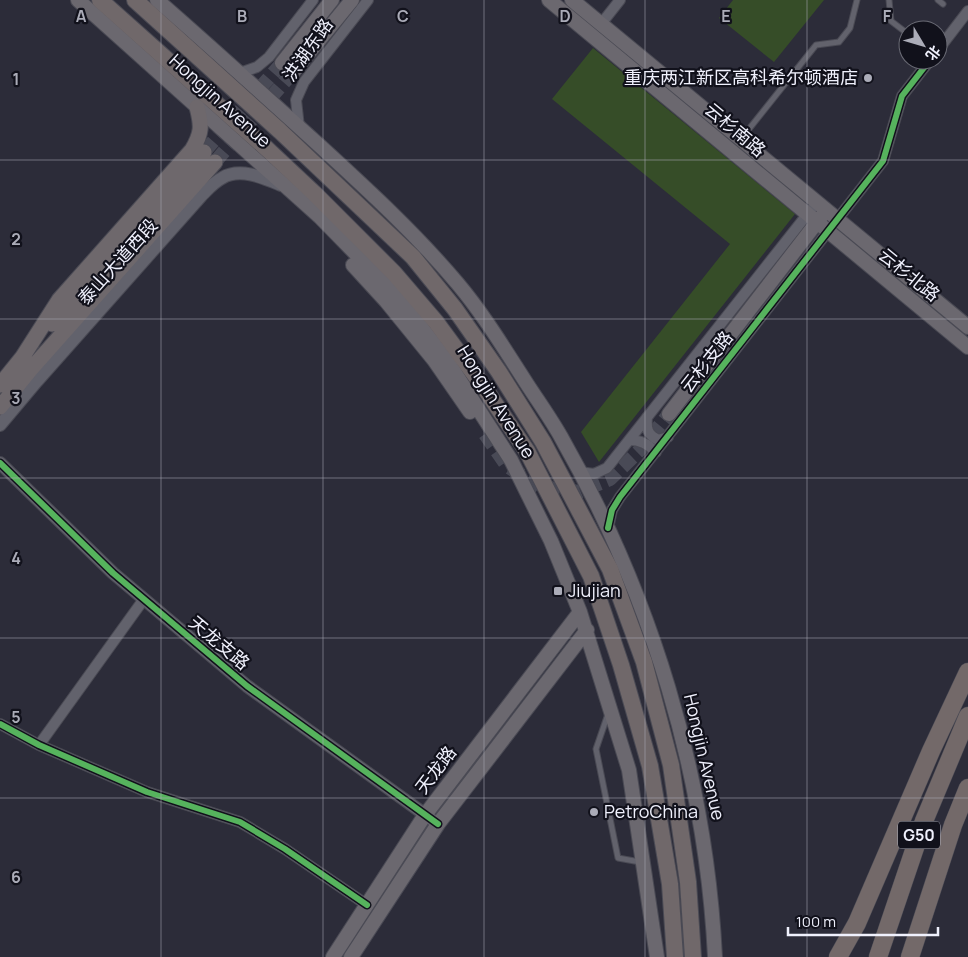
<svg xmlns="http://www.w3.org/2000/svg" width="968" height="957" viewBox="0 0 968 957" font-family="Manrope,'Noto Sans SC',sans-serif">
<rect width="100%" height="100%" fill="#2c2c39"/>
<path fill="#364d28" d="M733,0H824L774,62L719,18Z
M593,48L795,214L599,462L581,432L730,244L552,99Z"/>
<g fill="none" stroke-linecap="round" stroke-linejoin="round">
<path stroke="#494a56" stroke-width="14" stroke-dasharray="14 7" stroke-linecap="butt" d="M204,152L282,63
M215,162L293,72
M485,434L507,466L540,487L579,492L610,479L639,451L669,414"/>
<defs>
<path id="service" d="M889,0L891,21L908,34
M938,0L943,4
M741,139L816,45L839,42L850,28L857,0
M608,714L596,749L618,858L640,862"/>
<path id="minor" d="M601,24L620,0
M938,50L968,11
M240,73L257,67L269,57L313,0
M299,127L296,100L304,82L368,0
M647,417C646,429 647,434 658,440L668,437
M629,440C641,440 647,444 656,452
M579,472L594,474L607,468L817,202
M608,528L612,510L620,497L883,161L902,96L930,60
M0,724L39,745L147,792L240,822L285,849L367,905
M39,745L144,599"/>
<path id="tertiary" d="M0,425L37,381L201,196C207,190 214,182 222,178C240,167 264,178 281,185
M0,463L113,573L247,686L438,824"/>
<path id="secondary" d="M78,0L320,217L399,298L448,362L511,460L551,541L580,612L629,770L657,957
M157,0C212,48 266,97 320,146C368,190 416,234 458,284C484,315 505,350 527,384C538,401 551,419 561,437C651,595 706,775 715,957
M549,0L968,347
M572,0L968,327
M282,63L332,0
M293,72L352,0
M353,265L386,301L434,360L470,412
M669,414L821,217
M333,957L425,815L580,612
M351,957L438,824L587,630"/>
<path id="primary" d="M52,324L204,152
M20,361L59,300L192,150C202,133 202,126 197,107
M0,385L25,354
M0,407L31,369L215,162"/>
<path id="trunk" d="M100,0L267,149L314,193L394,273L436,322L483,386L527,451L591,576L621,665L650,766L670,884L675,957
M135,0L280,131L413,257L455,309L499,372L543,442L610,569L644,662L671,765L688,882L693,957"/>
<path id="motorway" d="M838,957L857,923L931,751L968,672
M878,957L924,821L968,716
M910,957L953,825L968,788"/>
</defs>
<use href="#service" stroke="#4a4a54" stroke-width="7"/>
<use href="#minor" stroke="#4a4a54" stroke-width="12"/>
<use href="#tertiary" stroke="#4a4a54" stroke-width="14"/>
<use href="#secondary" stroke="#4a4a54" stroke-width="16"/>
<use href="#primary" stroke="#4a4a54" stroke-width="17"/>
<use href="#trunk" stroke="#4a4a54" stroke-width="18"/>
<use href="#motorway" stroke="#4a4a54" stroke-width="19"/>
<use href="#service" stroke="#62626c" stroke-width="5"/>
<use href="#minor" stroke="#62626c" stroke-width="10"/>
<use href="#tertiary" stroke="#62626c" stroke-width="12"/>
<use href="#secondary" stroke="#6b686f" stroke-width="14"/>
<use href="#primary" stroke="#6e686c" stroke-width="15"/>
<use href="#trunk" stroke="#70686a" stroke-width="16"/>
<use href="#motorway" stroke="#736969" stroke-width="18"/>
<defs>
<path id="cycleway" d="M0,463L113,573L247,686L438,824
M608,528L612,510L620,497L883,161L902,96L930,60
M0,724L39,745L147,792L240,822L285,849L367,905"/>
</defs>
<use href="#cycleway" stroke="#11111b" stroke-width="9"/>
<use href="#cycleway" stroke="#56b35d" stroke-width="6"/>
</g>
<path fill="none" stroke="#abacb8" stroke-width="1" stroke-opacity="0.55" d="M161,0V957M323,0V957M484,0V957M645,0V957M807,0V957M0,160H968M0,319H968M0,478H968M0,638H968M0,798H968"/>
<g fill="#abacb8" stroke="#11111b" stroke-width="2">
<circle cx="868" cy="78" r="5"/>
<rect x="553" y="586" width="10" height="10" rx="2.5"/>
<circle cx="594" cy="812" r="5"/>
</g>
<g text-anchor="middle" stroke-width="4.5" stroke-linejoin="round" paint-order="stroke">
<rect fill="#11111b" stroke="#adaeb9" stroke-width="1" x="898" y="821.5" width="42" height="27" rx="4"/>
<g font-size="16" font-weight="bold" fill="#f0f1fd">
<text x="919" y="841">G50</text>
</g>
<g font-size="18" fill="#f0f1fd" stroke="#11111b">
<text transform="translate(308 50) rotate(-55)" y="6">洪湖东路</text>
<text transform="translate(220 101) rotate(42)" y="6">Hongjin Avenue</text>
<text transform="translate(735 130) rotate(40)" y="6">云杉南路</text>
<text transform="translate(118 262) rotate(-48)" y="6">泰山大道西段</text>
<text transform="translate(909 275) rotate(39)" y="6">云杉北路</text>
<text transform="translate(707 362) rotate(-52)" y="6">云杉支路</text>
<text transform="translate(496 402) rotate(58)" y="6">Hongjin Avenue</text>
<text transform="translate(219 643) rotate(40)" y="6">天龙支路</text>
<text transform="translate(704 757) rotate(77)" y="6">Hongjin Avenue</text>
<text transform="translate(436 770) rotate(-53)" y="6">天龙路</text>
</g>
<g font-size="18" fill="#f0f1fd" stroke="#11111b" text-anchor="start">
<text x="858" y="84" text-anchor="end">重庆两江新区高科希尔顿酒店</text>
<text x="568" y="597">Jiujian</text>
<text x="604" y="818">PetroChina</text>
</g>
</g>
<g font-size="16" text-anchor="middle" font-weight="bold" fill="#abacb8" stroke="#11111b" stroke-width="4.5" stroke-linejoin="round" paint-order="stroke">
<text x="81" y="22">A</text>
<text x="242" y="22">B</text>
<text x="403" y="22">C</text>
<text x="565" y="22">D</text>
<text x="726" y="22">E</text>
<text x="887" y="22">F</text>
<text x="16" y="85">1</text>
<text x="16" y="245">2</text>
<text x="16" y="404">3</text>
<text x="16" y="564">4</text>
<text x="16" y="723">5</text>
<text x="16" y="883">6</text>
</g>
<g transform="translate(923 45) rotate(128)"><circle r="24" fill="#11111b" stroke="#6a6b75"/>
<path d="M0-4L9 19L0 12L-9 19Z" fill="#abacb8"/>
<text y="-8" font-size="14" font-weight="bold" text-anchor="middle" fill="#f0f1fd">北</text>
</g>
<path d="M788 927v8h150v-8" fill="none" stroke="#f0f1fd" stroke-width="2.5"/>
<text x="796" y="927" font-size="15" fill="#f0f1fd" stroke="#11111b" stroke-width="4" paint-order="stroke">100 m</text>
</svg>
